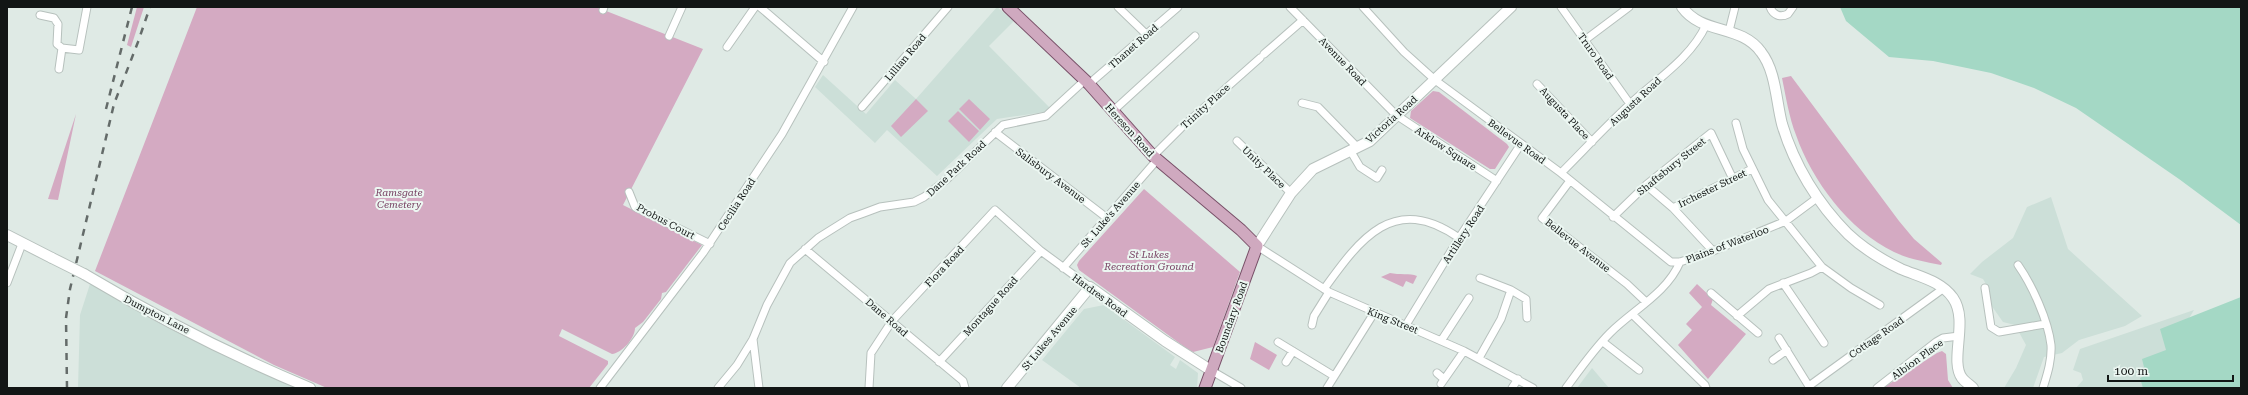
<svg xmlns="http://www.w3.org/2000/svg" width="2248" height="395" viewBox="0 0 2248 395" font-family="'Roboto Serif',serif">
<rect width="100%" height="100%" fill="#dfeae5"/>
<path fill="#ccdfd8" d="M997,7L1014,21L989,46L1050,108L1044,112L997,119L937,176L887,130L875,143L815,87L823,75L866,114L895,80L916,99Z
M2051,197L2068,249L2142,316L2125,326L2079,340L2062,353L2044,357L2033,388H2004L2016,368L2026,345L2015,325L2003,322L1991,305L1987,286L1983,279L1970,274L1982,262L2013,238L2027,207Z
M90,284L232,357L298,388H78L80,315Z
M1104,305L1175,357L1170,365L1176,369L1180,360L1198,373L1197,388H1081L1042,360L1084,309Z
M2194,310L2150,384L2140,388H2076L2083,380L2081,373L2073,370L2080,349Z
M1592,368L1609,388H1577Z"/>
<path fill="#d4aac2" d="M137,7H144L131,47L127,45Z
M197,7H596L703,49L623,205L702,245L666,292L662,293L661,299L643,322L635,328C635,338 622,353 612,354L562,329L559,336L608,361V364L589,388H327L274,365L95,271Z
M1791,76L1899,221L1914,239L1942,263L1941,265C1926,262 1908,259 1894,252C1849,230 1812,181 1796,135C1789,117 1786,97 1782,78Z
M1433,91L1439,92L1507,144L1509,147L1495,169H1490L1410,118L1411,111Z
M916,99L928,111L901,137L891,126Z
M969,99L990,119L980,130L959,109Z
M958,111L979,131L969,142L948,121Z
M76,114L58,200L48,199Z
M1144,189L1240,272L1213,347L1193,352L1186,348L1079,270L1077,265L1079,261Z
M1390,273C1399,275 1410,273 1417,276L1413,284L1406,281L1403,287L1381,277Z
M1697,284L1713,299L1711,305L1746,334L1708,379L1678,345L1692,330L1686,324L1702,307L1689,293Z
M1255,342L1277,355L1269,370L1250,359Z
M1942,351L1946,354L1948,380L1953,388H1883L1937,353Z"/>
<path fill="#a4d8c5" d="M1840,7H2241V225L2179,179L2076,108L2034,88L1991,73L1933,61L1889,57L1846,21Z
M2241,297V388H2143L2140,378L2146,375L2142,359L2166,350L2160,329Z"/>
<g fill="none" stroke-linecap="round" stroke-linejoin="round">
<defs>
<path id="street" d="M760,7L824,62
M1118,7L1147,35
M1290,7L1396,115L1497,181
M1363,7L1404,52L1435,80L1561,173L1671,262H1680L1713,251L1786,221L1817,198
M1561,7L1630,104
M1770,7C1773,15 1780,18 1788,14L1793,7
M603,10L604,7
M40,15L54,18L58,24L57,44L62,48L79,50L87,7
M1729,31L1735,7
M669,36L682,7
M1585,40L1629,7
M727,47L755,7
M1264,54L1303,20
M59,69L62,48
M1089,84L1178,7
M1537,84L1592,142
M1302,103L1318,107L1357,147
M862,107L948,7
M1113,111L1195,36
M1736,123L1743,149L1768,200L1822,267L1851,288L1880,305
M995,132L1107,218
M1237,141L1291,193
M1350,150L1360,167L1377,178L1382,170
M1153,156L1181,128L1260,58
M1561,173C1584,150 1606,126 1630,104C1656,80 1691,58 1706,25
M1569,182L1542,218L1627,284L1646,302
M1646,185L1673,208L1713,251
M629,192L635,207L710,244
M1673,208L1752,169
M1613,217L1646,185L1711,133L1732,177
M1257,246L1329,292L1464,351L1533,388
M805,249L963,381L965,388
M2018,265C2032,285 2048,320 2051,345C2052,360 2047,375 2043,388
M1063,268L1157,160
M1480,278L1511,290L1526,299L1527,318
M7,283L22,244
M1783,283L1824,343
M1985,288L1991,327L1999,332L2045,324
M1324,289C1360,239 1394,192 1459,238
M1711,293L1758,333
M1633,315L1705,385L1706,388
M1737,316L1769,289L1811,273L1822,267
M1312,325L1314,316L1329,292
M1406,325L1459,238L1521,144
M1779,338L1810,388
M753,339L759,388
M1441,341L1469,298
M1278,342L1334,376
M1603,342L1639,370
M1479,358L1501,319L1511,290
M1773,360L1787,350
M939,362L1041,251
M1286,362L1293,351
M1212,371L1241,388
M1437,373L1444,379
M1441,384L1464,351
M1809,386L1944,288
M600,388L703,253L782,134L853,7
M718,388L737,365L753,339L767,305L790,263L818,238L850,218L864,213L880,207L914,202L924,197L946,180L1003,125L1046,116L1085,80
M869,388L871,353L892,321L995,210L1041,251L1090,287
M1327,388L1374,313
M1512,388L1518,379
M1566,388C1580,369 1594,349 1610,333C1633,310 1667,293 1680,262
M1877,388L1936,342L1943,338L1959,336"/>
<path id="secondary" d="M1682,7C1702,35 1741,24 1761,52C1776,71 1776,101 1782,124C1794,165 1818,204 1848,234C1864,249 1882,260 1901,269C1920,277 1941,281 1953,298C1969,321 1949,360 1962,378C1965,382 1970,385 1973,388
M7,235L52,258
M1257,246L1291,193L1313,169L1370,141L1511,7
M84,274C156,317 233,356 310,388
M1007,388L1090,287L1165,341L1212,371"/>
<path id="primary" d="M1008,7L1089,84L1153,156L1241,230L1257,246L1205,388"/>
</defs>
<use href="#street" stroke="#b7c1bd" stroke-width="9"/>
<use href="#secondary" stroke="#b7c1bd" stroke-width="12"/>
<use href="#primary" stroke="#785068" stroke-width="13"/>
<use href="#street" stroke="#fff" stroke-width="7"/>
<use href="#secondary" stroke="#fff" stroke-width="10"/>
<use href="#primary" stroke="#cfa9bf" stroke-width="11"/>
<path stroke="#646b69" stroke-width="2.5" stroke-dasharray="7 7" stroke-linecap="butt" d="M106,109L132,7
M67,388L66,318L70,289L114,104L138,42L150,7"/>
<defs>
<path id="secondary-bridge" d="M52,258L84,274"/>
</defs>
<use href="#secondary-bridge" stroke="#b7c1bd" stroke-width="12" stroke-linecap="butt"/>
<use href="#secondary-bridge" stroke="#fff" stroke-width="10"/>
</g>
<g text-anchor="middle" stroke-width="4" stroke-linejoin="round" paint-order="stroke">
<g font-size="10" fill="#121615" stroke="#ecf7f2">
<text transform="translate(1133 46) rotate(-41)" y="4">Thanet Road</text>
<text transform="translate(1596 56) rotate(55)" y="4">Truro Road</text>
<text transform="translate(905 57) rotate(-50)" y="4">Lillian Road</text>
<text transform="translate(1343 61) rotate(46)" y="4">Avenue Road</text>
<text transform="translate(1635 101) rotate(-43)" y="4">Augusta Road</text>
<text transform="translate(1205 106) rotate(-42)" y="4">Trinity Place</text>
<text transform="translate(1565 113) rotate(47)" y="4">Augusta Place</text>
<text transform="translate(1391 119) rotate(-42)" y="4">Victoria Road</text>
<text transform="translate(1130 130) rotate(48)" y="4">Hereson Road</text>
<text transform="translate(1517 141) rotate(36)" y="4">Bellevue Road</text>
<text transform="translate(1446 148) rotate(33)" y="4">Arklow Square</text>
<text transform="translate(1671 166) rotate(-39)" y="4">Shaftsbury Street</text>
<text transform="translate(1264 167) rotate(44)" y="4">Unity Place</text>
<text transform="translate(956 168) rotate(-43)" y="4">Dane Park Road</text>
<text transform="translate(1051 175) rotate(37)" y="4">Salisbury Avenue</text>
<text transform="translate(1712 188) rotate(-26)" y="4">Irchester Street</text>
<text transform="translate(736 204) rotate(-57)" y="4">Cecilia Road</text>
<text transform="translate(1110 214) rotate(-49)" y="4">St. Luke's Avenue</text>
<text transform="translate(666 221) rotate(28)" y="4">Probus Court</text>
<text transform="translate(1463 234) rotate(-57)" y="4">Artillery Road</text>
<text transform="translate(1727 244) rotate(-21)" y="4">Plains of Waterloo</text>
<text transform="translate(1578 245) rotate(38)" y="4">Bellevue Avenue</text>
<text transform="translate(944 266) rotate(-47)" y="4">Flora Road</text>
<text transform="translate(1100 295) rotate(36)" y="4">Hardres Road</text>
<text transform="translate(990 306) rotate(-48)" y="4">Montague Road</text>
<text transform="translate(157 314) rotate(27)" y="4">Dumpton Lane</text>
<text transform="translate(887 317) rotate(41)" y="4">Dane Road</text>
<text transform="translate(1231 317) rotate(-70)" y="4">Boundary Road</text>
<text transform="translate(1393 320) rotate(22)" y="4">King Street</text>
<text transform="translate(1876 337) rotate(-35)" y="4">Cottage Road</text>
<text transform="translate(1049 338) rotate(-50)" y="4">St Lukes Avenue</text>
<text transform="translate(1917 359) rotate(-36)" y="4">Albion Place</text>
</g>
<g font-size="10" font-style="italic" fill="#774062" stroke="#ecf7f2">
<text x="399" y="196">Ramsgate<tspan x="399" dy="12">Cemetery</tspan></text>
<text x="1149" y="258">St Lukes<tspan x="1149" dy="12">Recreation Ground</tspan></text>
</g>
</g>
<rect width="2248" height="395" fill="none" stroke="#121615" stroke-width="16"/>
<path d="M2108 375v6h125v-6" fill="none" stroke="#121615" stroke-width="2"/>
<text x="2114" y="375" font-size="12" fill="#121615" stroke="#ecf7f2" stroke-width="3" paint-order="stroke">100 m</text>
</svg>
